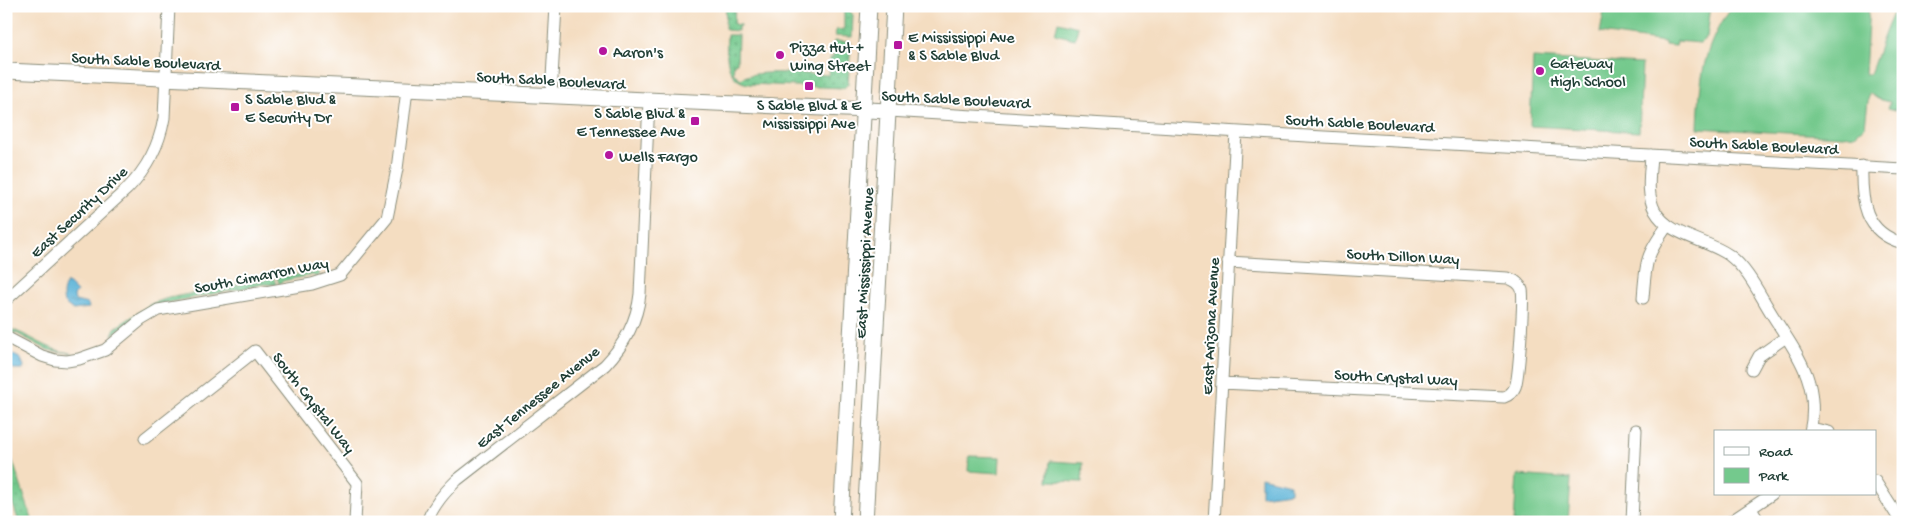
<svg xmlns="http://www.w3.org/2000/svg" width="1909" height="528" viewBox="0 0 1909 528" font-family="'Gochi Hand',sans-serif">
<defs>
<pattern id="grass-dots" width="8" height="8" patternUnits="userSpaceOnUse" patternTransform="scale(1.25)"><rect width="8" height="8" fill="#74c98d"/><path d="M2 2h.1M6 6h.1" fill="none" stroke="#5fa474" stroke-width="1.8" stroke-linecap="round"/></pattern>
<pattern id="water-ripples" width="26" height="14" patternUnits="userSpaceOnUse" patternTransform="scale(1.25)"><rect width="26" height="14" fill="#5ab2d7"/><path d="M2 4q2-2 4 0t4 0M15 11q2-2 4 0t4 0" fill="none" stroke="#4a92af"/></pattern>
</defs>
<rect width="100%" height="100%" fill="#fff"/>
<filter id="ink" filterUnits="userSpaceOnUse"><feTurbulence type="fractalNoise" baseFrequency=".02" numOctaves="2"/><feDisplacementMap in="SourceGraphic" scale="10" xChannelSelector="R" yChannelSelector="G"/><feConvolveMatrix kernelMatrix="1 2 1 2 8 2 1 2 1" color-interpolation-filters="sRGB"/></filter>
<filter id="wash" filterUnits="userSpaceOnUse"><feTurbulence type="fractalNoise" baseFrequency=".0096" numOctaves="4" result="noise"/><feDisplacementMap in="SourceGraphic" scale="20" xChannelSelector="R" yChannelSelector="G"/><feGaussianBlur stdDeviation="1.12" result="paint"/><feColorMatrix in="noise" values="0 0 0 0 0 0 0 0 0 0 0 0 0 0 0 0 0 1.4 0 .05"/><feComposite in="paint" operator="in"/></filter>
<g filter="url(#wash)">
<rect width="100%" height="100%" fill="#f4ddc1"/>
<path fill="url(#grass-dots)" stroke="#4a8360" d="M726,6H741L735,7L734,24L741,25L738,27V31L726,30L725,28Z
M838,6L850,7L849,10L853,15L852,37L835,36L836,30L844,29V10L837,9Z
M727,35H738L737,63L734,64L733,73L741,79C755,68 809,75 829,75L830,58H833L834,41L851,42L848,84L844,88L749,84C725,81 726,54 727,35Z
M318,272L320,274L317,277L312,275L283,281L279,284L277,277Z
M274,278L276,285L265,284L155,305L139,314L112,335L115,328L151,304L168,298Z
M7,328C30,334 47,351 71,353L48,350L16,333H12Z
M6,441L33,522H19L6,485Z"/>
<path fill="#74c98d" stroke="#4a8360" d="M1605,6H1711L1707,37L1700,43L1676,41L1675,46L1665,45V42L1600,33Z
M1732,6H1869L1865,74H1870C1879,51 1885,28 1897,6H1903V112L1888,108L1890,102L1878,99L1869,93L1865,126L1855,135L1842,136L1698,128C1700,79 1702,48 1732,6Z
M1058,22L1078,27L1075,39L1055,34Z
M1533,58L1642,64L1639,132L1530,126Z
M969,456L1000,457L999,473L968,471Z
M1050,461L1083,463L1082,482L1048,481Z
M1517,475L1571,479L1568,522H1514Z"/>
<path fill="url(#water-ripples)" stroke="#3c7886" d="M67,282L77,292L74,296L75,301L88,304L89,308L73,310L64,303C62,294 63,290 67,282Z
M6,350L21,359L24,366L23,369H14L6,366Z
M1261,477L1290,484V492L1261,496Z"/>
</g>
<g filter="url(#ink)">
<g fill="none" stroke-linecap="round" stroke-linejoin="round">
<defs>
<path id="minor" d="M551,96L556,6
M889,111L1324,137L1903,169
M1651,155C1650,174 1646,194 1655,211C1669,236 1706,239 1729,255C1749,270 1760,296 1773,316C1785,335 1799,354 1807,376C1813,393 1814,414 1810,432
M1862,166C1861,200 1864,233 1903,243
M1643,298C1646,261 1645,257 1667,226
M6,300L127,189C147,169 159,147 164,118L169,6
M6,337L42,356L55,360L67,361L79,359L105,350L141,320L158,310L312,284L340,275L387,218L397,169L407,90
M1752,369L1759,356L1786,337
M1222,383L1504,397C1510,395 1513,392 1515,387C1519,379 1524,299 1522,290C1520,283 1514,280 1508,278L1228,262
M1811,428L1829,432
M145,438L255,351L357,483L355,522
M1875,481L1901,522
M1751,509L1759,522
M427,522C433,505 445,492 457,480L605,365C625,344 637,322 640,294L649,101
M1214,522L1236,132
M1632,522L1636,430
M1730,522L1772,494"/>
<path id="major" d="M6,71L889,111
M841,522L869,6
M865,522L894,6"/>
</defs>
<use href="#minor" stroke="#8a8d7a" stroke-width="13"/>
<use href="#major" stroke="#8a8d7a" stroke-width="17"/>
<use href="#minor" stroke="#fff" stroke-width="11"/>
<use href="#major" stroke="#fff" stroke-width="15"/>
</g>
</g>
<g fill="#b5179e" stroke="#fff" stroke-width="2">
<rect x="893" y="40" width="10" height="10" rx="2.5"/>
<circle cx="603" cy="51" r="5"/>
<circle cx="780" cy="55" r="5"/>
<circle cx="1540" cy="71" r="5"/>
<rect x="804" y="81" width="10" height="10" rx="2.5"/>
<rect x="230" y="102" width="10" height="10" rx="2.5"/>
<rect x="690" y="116" width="10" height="10" rx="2.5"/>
<circle cx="609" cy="155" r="5"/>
</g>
<g text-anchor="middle" stroke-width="4" stroke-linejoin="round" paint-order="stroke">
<g font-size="16" fill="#1f3d34" stroke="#fff" text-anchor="start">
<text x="908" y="42">E Mississippi Ave<tspan x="908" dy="18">&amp; S Sable Blvd</tspan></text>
<text x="790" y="52">Pizza Hut +<tspan x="790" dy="18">Wing Street</tspan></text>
<text x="613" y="57">Aaron's</text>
<text x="1550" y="68">Gateway<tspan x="1550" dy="18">High School</tspan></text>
<text x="245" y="104">S Sable Blvd &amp;<tspan x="245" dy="18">E Security Dr</tspan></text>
<text x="809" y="110" text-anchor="middle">S Sable Blvd &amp; E<tspan x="809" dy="18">Mississippi Ave</tspan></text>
<text x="685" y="118" text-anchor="end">S Sable Blvd &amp;<tspan x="685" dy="18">E Tennessee Ave</tspan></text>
<text x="619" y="161">Wells Fargo</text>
</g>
<g font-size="16" fill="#1f3d34" stroke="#fff">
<text transform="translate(146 60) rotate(3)" y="6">South Sable Boulevard</text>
<text transform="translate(551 79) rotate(3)" y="6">South Sable Boulevard</text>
<text transform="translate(956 98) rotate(3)" y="6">South Sable Boulevard</text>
<text transform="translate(1360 122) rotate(3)" y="6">South Sable Boulevard</text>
<text transform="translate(1764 144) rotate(3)" y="6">South Sable Boulevard</text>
<text transform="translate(78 211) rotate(-43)" y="6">East Security Drive</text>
<text transform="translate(1403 255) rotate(3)" y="6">South Dillon Way</text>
<text transform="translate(863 263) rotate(-87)" y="6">East Mississippi Avenue</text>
<text transform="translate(261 274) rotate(-11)" y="6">South Cimarron Way</text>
<text transform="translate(1209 326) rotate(-87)" y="6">East Arizona Avenue</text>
<text transform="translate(1396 376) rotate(3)" y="6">South Crystal Way</text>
<text transform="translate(537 396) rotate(-39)" y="6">East Tennessee Avenue</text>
<text transform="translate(315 402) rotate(52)" y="6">South Crystal Way</text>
</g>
</g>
<rect width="1909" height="528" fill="none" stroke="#fff" stroke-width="25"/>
<rect x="1714" y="430" width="162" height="65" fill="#ffffff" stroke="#a5b1ae"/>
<rect x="1724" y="447" width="25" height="8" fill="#ffffff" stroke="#a5b1ae"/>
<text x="1759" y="456" font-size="15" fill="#1f3d34">Road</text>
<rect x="1724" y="468" width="25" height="15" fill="#74c98d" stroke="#a5b1ae"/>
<text x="1759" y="480" font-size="15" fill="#1f3d34">Park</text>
</svg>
